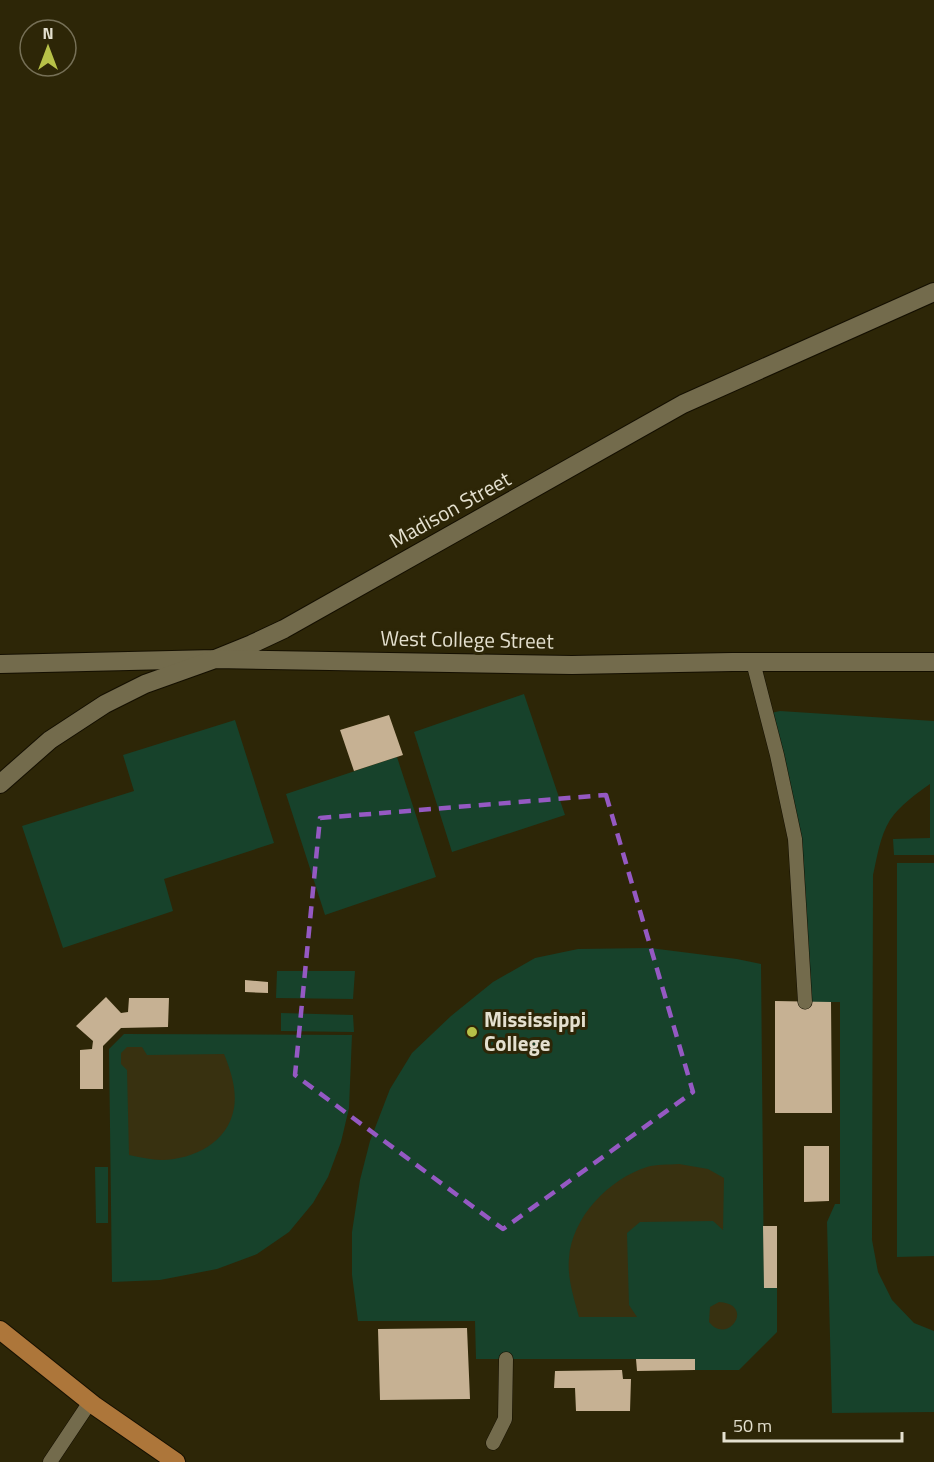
<svg xmlns="http://www.w3.org/2000/svg" width="934" height="1462" viewBox="0 0 934 1462" font-family="'Titillium Web',sans-serif">
<rect width="100%" height="100%" fill="#2d2607"/>
<path fill="#17422b" d="M524,694L565,815L452,852L414,732Z
M780,711L934,721V855H894L893,839L930,838V784C916,794 900,805 890,820C880,836 877,857 873,875L872,1240L878,1272L892,1300L914,1323L934,1331V1412L832,1413L827,1222L835,1204H840V1002H805L795,839L766,714Z
M235,720L274,843L164,879L173,911L63,948L22,826L134,791L123,755Z
M397,757L436,877L325,915L286,794Z
M897,863H934V1256L897,1257Z
M650,948L737,959L761,964L764,1287L777,1288V1332L739,1370H695V1359H476L475,1321H358L352,1275V1232L360,1180L370,1141L390,1089L412,1053L451,1016L493,982L535,958L578,949Z
M277,971H355L353,999L276,998Z
M281,1013L353,1015L354,1032L281,1031Z
M124,1034L352,1035L349,1108L341,1142L328,1177L313,1203L289,1232L257,1254L217,1269L160,1280L112,1282L109,1049Z
M95,1167H108V1223H96Z"/>
<path fill="#383110" d="M127,1047H142L147,1055L224,1054C231,1071 237,1090 234,1108C228,1143 194,1159 162,1160C151,1160 140,1157 129,1155L127,1070L121,1064V1053Z
M679,1164L708,1169L724,1178L723,1230L713,1221L640,1222L627,1233L629,1305L637,1317H579C574,1298 567,1278 569,1258C572,1217 609,1179 647,1167C656,1164 669,1165 679,1164Z
M719,1302C756,1304 728,1346 709,1322L710,1307Z"/>
<path fill="#c6b193" d="M389,715L403,755L354,771L340,730Z
M245,980L268,982V993L245,992Z
M106,997L121,1013L128,1012L129,998H169L168,1027L121,1028L103,1046V1089H80V1050L92,1049L93,1041L76,1026Z
M775,1001L831,1002L832,1113H775Z
M804,1146H829V1201L804,1202Z
M763,1226H777V1288H764Z
M467,1328L470,1399L380,1400L378,1329Z
M636,1359H695V1370L637,1371Z
M622,1370L623,1379H631L630,1411H576L575,1388H554L555,1371Z"/>
<g fill="none" stroke-linecap="round" stroke-linejoin="round">
<defs>
<path id="service" d="M753,662L777,755L795,839L805,1002
M493,1443L505,1419L506,1359
M50,1462L90,1402"/>
<path id="minor" d="M0,664L215,659L252,644L284,629L683,404L934,292"/>
<path id="tertiary" d="M0,784L50,740L105,704L145,684L215,659L572,665L732,662H934"/>
<path id="primary" d="M0,1330L95,1406L176,1462"/>
</defs>
<use href="#service" stroke="#140f00" stroke-width="15"/>
<use href="#minor" stroke="#140f00" stroke-width="20"/>
<use href="#tertiary" stroke="#140f00" stroke-width="20"/>
<use href="#primary" stroke="#140f00" stroke-width="20"/>
<use href="#service" stroke="#736b4c" stroke-width="14"/>
<use href="#minor" stroke="#736b4c" stroke-width="18"/>
<use href="#tertiary" stroke="#736b4c" stroke-width="18"/>
<use href="#primary" stroke="#ad763a" stroke-width="18"/>
</g>
<path fill="none" stroke="#9559c3" stroke-width="4.5" stroke-dasharray="12 8" stroke-linejoin="round" d="M606,795L693,1092L503,1229L295,1075L320,818Z"/>
<circle fill="#b7c148" stroke="#2d2607" stroke-width="2" cx="472" cy="1032" r="6"/>
<g text-anchor="middle" stroke-width="6" stroke-linejoin="round" paint-order="stroke">
<g font-size="21" fill="#e4e0cf" stroke="#2d2607">
<text transform="translate(450 510) rotate(-29)" y="7">Madison Street</text>
<text transform="translate(467 640) rotate(1)" y="7">West College Street</text>
</g>
<g font-size="21" font-weight="bold" fill="#e4e0cf" stroke="#2d2607" text-anchor="start">
<text x="484" y="1027">Mississippi<tspan x="484" dy="24">College</tspan></text>
</g>
</g>
<g transform="translate(48 48)"><circle r="28" fill="#2d2607" stroke="#767057" stroke-width="1.5"/>
<path d="M0-4.5L10 22L0 15L-10 22Z" fill="#b7c148"/>
<text y="-9" font-size="16" font-weight="bold" text-anchor="middle" fill="#e4e0cf">N</text>
</g>
<path d="M724 1432v9h178v-9" fill="none" stroke="#e4e0cf" stroke-width="3"/>
<text x="733" y="1432" font-size="18" fill="#e4e0cf" stroke="#2d2607" stroke-width="4.5" paint-order="stroke">50 m</text>
</svg>
